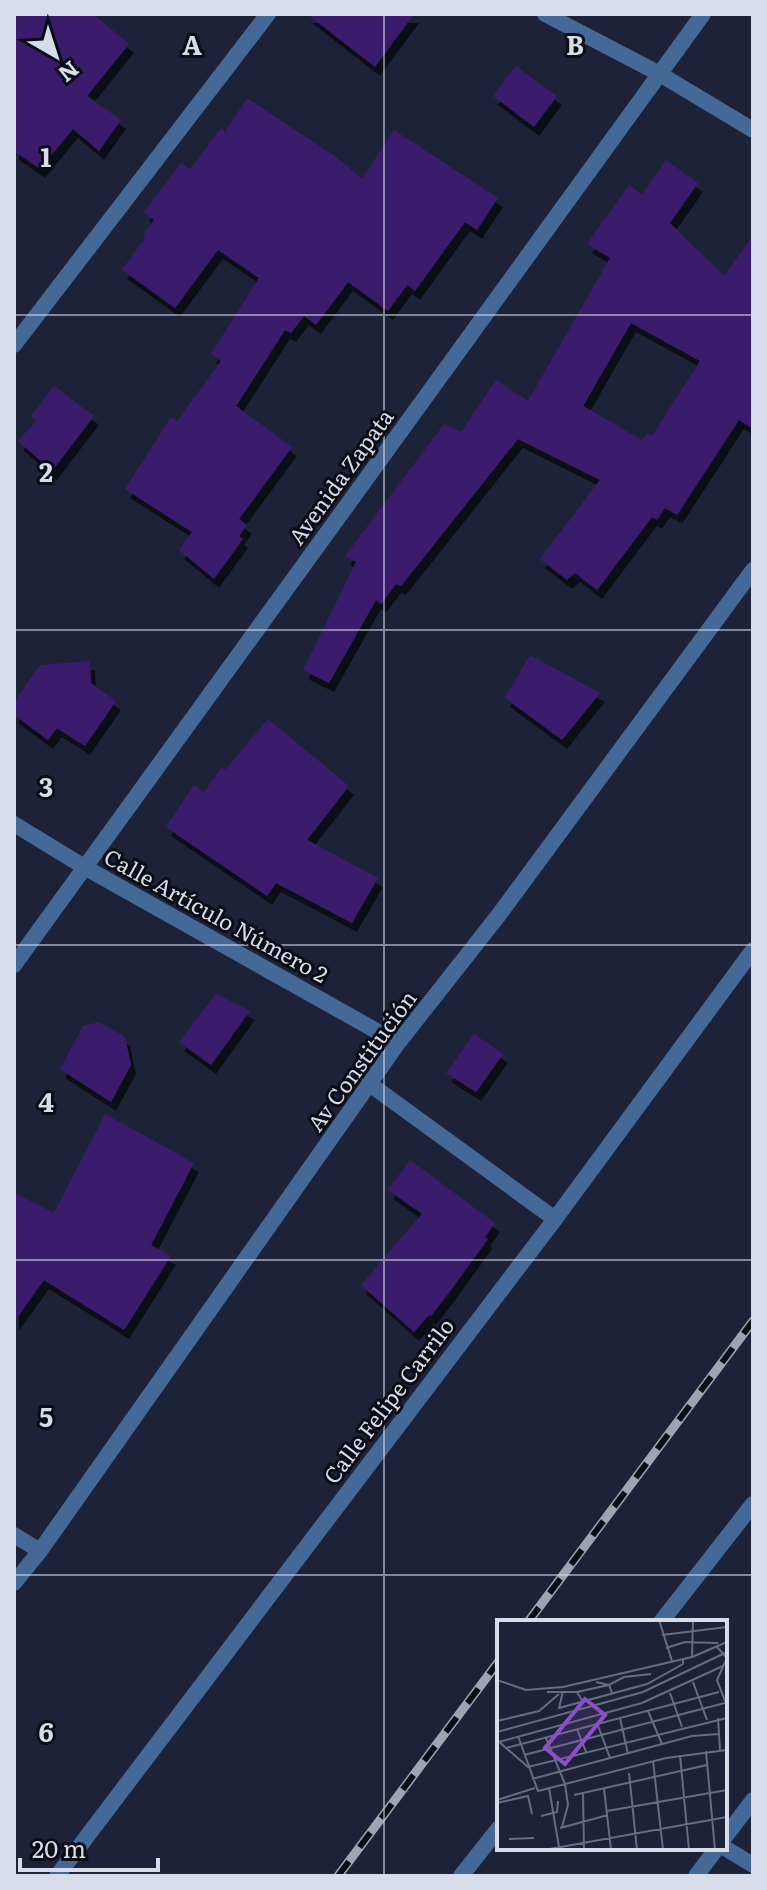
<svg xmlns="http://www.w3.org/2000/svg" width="767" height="1890" viewBox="0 0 767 1890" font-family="Literata,serif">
<defs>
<filter id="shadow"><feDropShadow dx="5" dy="9" stdDeviation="0" flood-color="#0009"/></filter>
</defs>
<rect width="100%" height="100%" fill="#1e2238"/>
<path fill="#3b1c6c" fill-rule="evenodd" filter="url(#shadow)" d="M14,14H93L129,44L87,96L121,120L99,151L73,129L40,169L14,151Z
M307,14H414L375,67Z
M516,66L557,96L534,127L493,96Z
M247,98L336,157L362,179L394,130L498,198L477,230L465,222L415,291L407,285L388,311L348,282L316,325L304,316L291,333L285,330L236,406L292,447L239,519L247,525L239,536L243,539L214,579L179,550L192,532L125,489L171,417L177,421L221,361L211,354L259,278L218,250L175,308L122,270L145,238L143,236L154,220L144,212L181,163L190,169L221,128L225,132Z
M666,160L698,183L670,223L724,276L753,235V429L739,420L677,515L665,508L657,520L652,517L597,590L575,573L567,580L540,559L600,480L518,439L401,586L396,584L381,604L376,600L329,683L303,670L356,562L345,556L444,424L461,432L496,380L528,401L610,258L587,244L629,185L642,195ZM631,323L700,361L652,436L647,433L642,440L583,406Z
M54,386L94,416L52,471L18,441L36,421L31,416Z
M530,655L600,693L562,740L505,698Z
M90,661L91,683L116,701L85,746L57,728L48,740L14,715V702L40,665Z
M268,719L349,786L307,840L378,878L352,923L276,883L267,896L166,827L194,785L204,792L222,767L225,770Z
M216,994L250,1011L211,1065L179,1042Z
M99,1022L125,1037L131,1065L111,1102L60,1069L83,1026Z
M474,1034L503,1054L476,1092L446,1073Z
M105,1114L194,1163L151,1245L171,1256L124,1330L44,1280L14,1322V1193L54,1213Z
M410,1160L495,1223L485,1237L488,1239L448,1294L431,1316L429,1315L414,1332L361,1285L422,1214L388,1190Z"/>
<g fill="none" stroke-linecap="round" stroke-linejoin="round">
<path stroke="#446997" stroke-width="16" d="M545,14L658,73L753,130
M14,345L268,14
M14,824L86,868L398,1043
M14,965L703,14
M371,1085L555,1219
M14,1535L40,1551
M14,1583L40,1551L398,1043L498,916L753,570
M661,1622L753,1504
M725,1837L753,1800
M725,1848L753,1865
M461,1876L499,1828
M696,1876L717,1848"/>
<path stroke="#446997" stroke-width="16" d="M57,1876L555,1219L753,950"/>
<defs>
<path id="rail" d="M528,1622L753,1321
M338,1876L499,1661"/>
</defs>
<use href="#rail" stroke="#9fa3b4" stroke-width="9"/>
<use href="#rail" stroke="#0b0d16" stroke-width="6" stroke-dasharray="18" stroke-linecap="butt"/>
</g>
<path fill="none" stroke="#d7dbea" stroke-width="2" stroke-opacity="0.55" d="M384,14V1876M14,315H753M14,630H753M14,945H753M14,1260H753M14,1575H753"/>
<g text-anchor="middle" stroke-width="6" stroke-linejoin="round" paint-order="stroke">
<g font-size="22" fill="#d7dbea" stroke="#0b0d16">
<text transform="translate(341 477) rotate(-54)" y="8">Avenida Zapata</text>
<text transform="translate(216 916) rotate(29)" y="8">Calle Artículo Número 2</text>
<text transform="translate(362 1061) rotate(-54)" y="8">Av Constitución</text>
<text transform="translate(389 1401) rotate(-53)" y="8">Calle Felipe Carrilo</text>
</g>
</g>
<g transform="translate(497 1620)">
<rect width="230" height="230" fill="#1e2238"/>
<path fill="none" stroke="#686c7f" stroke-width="2" d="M162,0L175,41M165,15L230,7M219,26L230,38L220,60L230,86M169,28L188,22L221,23M195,37L196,0M127,57L154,54M0,60L29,70L66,67L195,37L230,22M99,62L112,65L127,57M196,62L210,100M66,71L62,88L150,64L186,44V39M50,72H80L86,82M80,72L112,65L115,73M173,73L185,107M151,91L165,124M123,98L131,134M221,98L223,130M0,101L42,91L62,74M100,103L113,138M80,109L89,132M0,112L146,72L230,32M21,116L41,171L169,138L230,130M49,118L68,164L71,185L65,207M0,120L31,147L230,98M2,122L145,83L226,46M9,128L222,72M209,131L218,230M27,135L228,83M183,135L192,230M156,141L166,230M132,153L140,230M35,159L195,116L222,114M52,168L62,227M107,168L114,230M86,173L87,230M77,175L210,145M0,180L38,168M0,183L31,176L35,194M110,191L230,170M44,196L60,192L61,181M63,208L111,195M12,219L37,218M47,230L230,197"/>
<path fill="#8d4fc8" fill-opacity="0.15" stroke="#8d4fc8" stroke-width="4" d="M88,79L108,95L68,144L48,128Z"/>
<rect width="230" height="230" fill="none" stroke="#d7dbea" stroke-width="4"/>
</g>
<g font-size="26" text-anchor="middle" font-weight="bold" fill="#d7dbea" stroke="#0b0d16" stroke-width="6" stroke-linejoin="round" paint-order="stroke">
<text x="192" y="55">A</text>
<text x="575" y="55">B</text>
<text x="46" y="167">1</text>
<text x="46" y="482">2</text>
<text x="46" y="797">3</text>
<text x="46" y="1112">4</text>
<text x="46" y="1427">5</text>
<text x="46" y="1742">6</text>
</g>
<rect width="767" height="1890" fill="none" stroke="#d7dbea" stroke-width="32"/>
<g transform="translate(56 56) rotate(141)" stroke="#0b0d16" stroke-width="6" paint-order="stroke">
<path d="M0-6L14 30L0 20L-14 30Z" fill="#d7dbea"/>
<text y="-12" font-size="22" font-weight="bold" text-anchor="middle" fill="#d7dbea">N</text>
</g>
<path d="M20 1858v12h138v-12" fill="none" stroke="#d7dbea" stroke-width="4"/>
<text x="32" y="1858" font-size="24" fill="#d7dbea" stroke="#0b0d16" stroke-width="6" paint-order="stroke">20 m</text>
</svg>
